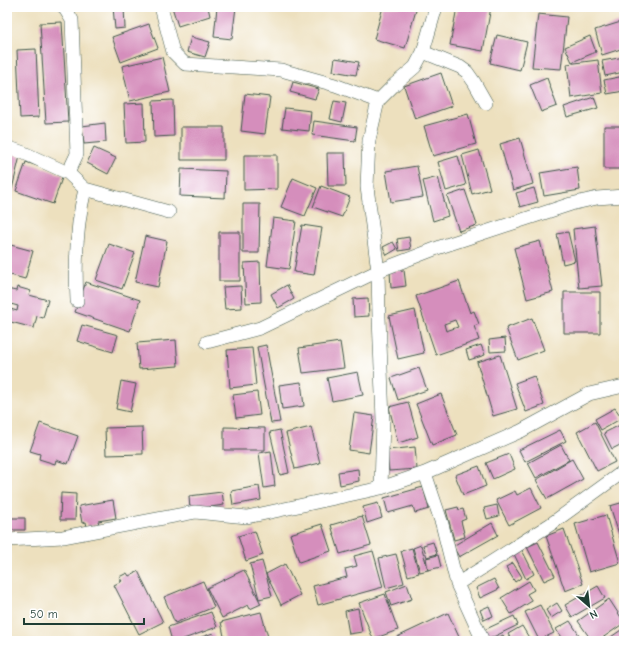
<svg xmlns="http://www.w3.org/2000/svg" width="631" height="648" viewBox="0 0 631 648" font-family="'Comic Neue',sans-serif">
<rect width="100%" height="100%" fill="#fff"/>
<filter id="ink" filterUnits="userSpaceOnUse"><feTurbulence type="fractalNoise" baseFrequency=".025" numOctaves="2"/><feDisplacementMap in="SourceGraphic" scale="8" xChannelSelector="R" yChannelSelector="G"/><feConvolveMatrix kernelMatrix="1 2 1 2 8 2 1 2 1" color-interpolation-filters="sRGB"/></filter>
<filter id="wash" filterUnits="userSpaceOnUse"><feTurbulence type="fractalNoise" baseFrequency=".012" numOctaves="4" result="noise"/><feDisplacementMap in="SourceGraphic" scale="16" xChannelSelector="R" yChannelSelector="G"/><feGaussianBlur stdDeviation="0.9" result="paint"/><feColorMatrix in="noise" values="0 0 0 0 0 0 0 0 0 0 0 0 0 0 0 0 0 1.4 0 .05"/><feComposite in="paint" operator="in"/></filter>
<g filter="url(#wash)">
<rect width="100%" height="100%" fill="#ede0be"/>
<g id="blocks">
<path fill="#d58ebc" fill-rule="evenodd" d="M113,7H124L125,28L115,29Z
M172,7H208L210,16L178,26Z
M217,7H236L232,39L214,37Z
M383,7H417L405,48L374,39Z
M457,7H491L483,51L450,45Z
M538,14L567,17L561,69L532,67Z
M624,21V48L602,55L595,30Z
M62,22L68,122L46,123L40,23Z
M149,24L158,48L121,62L112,37Z
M497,35L527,42L520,70L490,63Z
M590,36L596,52L572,62L565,47Z
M191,37L210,42L205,57L187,52Z
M7,41H10L9,84H7Z
M36,49L39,117L20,118L17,50Z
M162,57L170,92L130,101L122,66Z
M624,57V72L605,76L602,61Z
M335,58L359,62L356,75L333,71Z
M598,60L602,93L571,98L567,64Z
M441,73L452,106L415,119L404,86Z
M624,76V91L607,94L604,80Z
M547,78L557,106L541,112L530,85Z
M293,82L319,89L315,99L290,92Z
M245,94L270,97L265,134L241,131Z
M594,97L598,108L567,117L564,107Z
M173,100L174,136L154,137L153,101Z
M334,101L346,103L342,122L330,119Z
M144,103L145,142L126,143L124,104Z
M285,108L311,111L309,131L282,128Z
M468,114L476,144L433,156L424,126Z
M314,121L357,127L355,141L312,135Z
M105,123L106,142L84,144L82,126Z
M604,126H622V169H604Z
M181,127H224V160H181Z
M520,138L533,184L513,190L500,144Z
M94,148L116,158L108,174L87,163Z
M479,150L490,189L472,194L462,155Z
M7,153L20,156L12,189L7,188Z
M327,153H345L346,186H328Z
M244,155H277V189L244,190Z
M458,156L466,185L446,191L438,162Z
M26,162L63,175L53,204L16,191Z
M417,166L423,197L391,202L386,171Z
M577,167L580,190L544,196L540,173Z
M181,169L226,171L225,198L180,196Z
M438,177L448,216L433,221L423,181Z
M293,178L317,188L305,216L281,207Z
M321,186L350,197L342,217L313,207Z
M534,188L538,202L520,207L516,193Z
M465,190L477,225L459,231L447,196Z
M243,204H260L259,253H243Z
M273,218L296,221L289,269L267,266Z
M302,225L322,228L314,275L294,272Z
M595,226L602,286L579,288L573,229Z
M219,232H240V281H219Z
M568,232L575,261L563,264L557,234Z
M145,236L167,241L158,287L135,282Z
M409,237L411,249L399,251L397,239Z
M540,241L553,292L527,299L514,248Z
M393,242L397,249L387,255L383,247Z
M7,244L33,251L25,279L7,274Z
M109,244L135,253L122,289L96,280Z
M260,262L261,302L246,303L244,263Z
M404,270L406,286L391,288L390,271Z
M459,281L470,313L474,311L479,324L474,326L479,340L436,355L416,296ZM455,320L458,327L446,331L444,324Z
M86,282L140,300L130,331L75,312Z
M287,285L294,299L278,308L271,294Z
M241,286L242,308L225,309L223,287Z
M17,287L31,291L29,295L48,300L43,318L37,316L34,328L7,321V308L17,311L18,306L7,303V289L16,291Z
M564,292H600V333H564Z
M368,298L369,316L354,317L353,299Z
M415,310L424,353L398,359L389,316Z
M532,318L544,350L518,360L506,328Z
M82,325L118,335L113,352L77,341Z
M505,338L506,351L490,352L489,340Z
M176,340L178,366L139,369L137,343Z
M340,342L344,368L303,373L299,348Z
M266,345L280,422L271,423L257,347Z
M481,345L485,355L469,360L466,350Z
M252,348L256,385L230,388L227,350Z
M500,355L517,409L493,416L477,362Z
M419,368L427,390L398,400L391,378Z
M358,372L363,395L332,401L327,378Z
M534,376L544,405L526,412L515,383Z
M121,381L136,384L130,412L116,409Z
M301,382L304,406L282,409L279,385Z
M257,392L260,415L236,418L233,395Z
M441,394L457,435L432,445L416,404Z
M408,402L418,437L398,443L389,407Z
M615,408L622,418L601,430L595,419Z
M354,413L374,416L369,453L349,450Z
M595,422L615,462L597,471L577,432Z
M40,423L78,436L68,464L56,460L55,464L39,459L40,454L30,451Z
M624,423V443L612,449L604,433Z
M142,427L143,454L106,455L105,428Z
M224,427L265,428V450H224Z
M311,427L320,463L295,469L286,433Z
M280,430L289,473L280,475L270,432Z
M560,430L566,441L525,462L519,450Z
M561,445L569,460L536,478L528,463Z
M415,447L417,469L389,471L387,450Z
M271,451L275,486L264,488L259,453Z
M509,454L515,469L493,479L486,463Z
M572,459L583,479L547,499L536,480Z
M479,466L486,486L463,495L455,475Z
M358,469L359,481L340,485L338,472Z
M259,486L261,500L233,505L231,491Z
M423,487L429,509L415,513L413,506L388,513L384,498Z
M531,488L541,508L509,525L496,500L515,491L517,495Z
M222,492L224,505L190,510L189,496Z
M61,493L76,494L75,520H60Z
M113,500L116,518L98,521L99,524L87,527L86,522L82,523L79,506Z
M624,502V550L610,506Z
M378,503L382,518L367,523L363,507Z
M497,505L499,516L487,519L484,508Z
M458,507L459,510L463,509L466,519L461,521L465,537L454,540L446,510Z
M606,515L620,563L589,572L575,524Z
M362,516L371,545L340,554L331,525Z
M9,518H25V530H9Z
M492,523L498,535L459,557L453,546Z
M322,524L331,551L299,562L290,534Z
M564,529L583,584L565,591L546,536Z
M255,531L263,555L246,561L238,536Z
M433,542L437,554L427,557L423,545Z
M538,542L555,576L544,581L527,547Z
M421,545L428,570L420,572L413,548Z
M412,548L419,573L408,576L401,551Z
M521,548L534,574L526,579L513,552Z
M373,551L383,587L318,605L313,586L347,577L345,569L357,566L354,556Z
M396,554L404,583L386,588L379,558Z
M438,555L441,567L428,570L426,558Z
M262,561L272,596L259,599L250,564Z
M513,563L522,577L515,582L506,567Z
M285,564L300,595L281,605L266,574Z
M244,570L261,604L250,609L248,605L222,618L207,588Z
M138,571L163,622L139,634L114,585L122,581L119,577L127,573L129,576Z
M494,579L499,589L480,598L476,588Z
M203,581L214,607L175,623L164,597Z
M529,581L534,590L527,594L532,601L511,614L501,598Z
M407,584L412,599L391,606L386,592Z
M598,586L605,598L572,617L565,605Z
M385,594L398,630L373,639L359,603Z
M609,599L624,622V623L598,641H592L578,621Z
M557,603L562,611L551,618L546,610Z
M540,605L554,633L539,640L525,612Z
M489,606L493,616L484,620L480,610Z
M358,608L362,632L349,634L345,611Z
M211,612L217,627L178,641H172L168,627Z
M261,612L268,637L258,640L259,641H225L221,622Z
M448,613L459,637L450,641H397L395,638Z
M514,616L518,625L489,639L484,630Z
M570,621L583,641H563L556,629Z
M522,626L531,641H512L508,634Z
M624,628V641H605Z
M213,633L216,641H190Z
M503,635L506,641H492Z"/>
</g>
</g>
<g filter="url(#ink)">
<use href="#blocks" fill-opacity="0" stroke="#3e5549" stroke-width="1"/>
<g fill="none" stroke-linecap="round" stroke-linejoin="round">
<defs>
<path id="street" d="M64,7L72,20L77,154L68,173
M161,7L173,52L185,64L281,70L335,85L378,101
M423,52L460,67L467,72L474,82L486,103
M7,147L24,153L68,173L85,189L169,212
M77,301C75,263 76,226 85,189
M207,342L260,328L378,271L440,247L571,204L597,198L624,196
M425,473L442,524L457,584L483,641
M381,488L383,420L379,317L378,271L367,187L369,140L378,101L395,84L415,67L423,52L436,7
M7,540L63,537L195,512L247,517L381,488L425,473L521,431L589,394L624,386
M457,584L551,524L624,471"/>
</defs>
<use href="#street" stroke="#3e5549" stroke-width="14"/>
<use href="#street" stroke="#fff" stroke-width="13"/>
</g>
</g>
<rect width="631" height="648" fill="none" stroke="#fff" stroke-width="24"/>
<g transform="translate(589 606) rotate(152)" stroke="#ffffff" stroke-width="3" paint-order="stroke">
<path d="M0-3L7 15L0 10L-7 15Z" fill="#1f3d34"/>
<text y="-6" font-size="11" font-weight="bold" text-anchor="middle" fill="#1f3d34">N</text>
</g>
<path d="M24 618v6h120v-6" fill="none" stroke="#1f3d34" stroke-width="2"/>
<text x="30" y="618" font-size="12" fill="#1f3d34" stroke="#ffffff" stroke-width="3" paint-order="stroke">50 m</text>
</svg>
